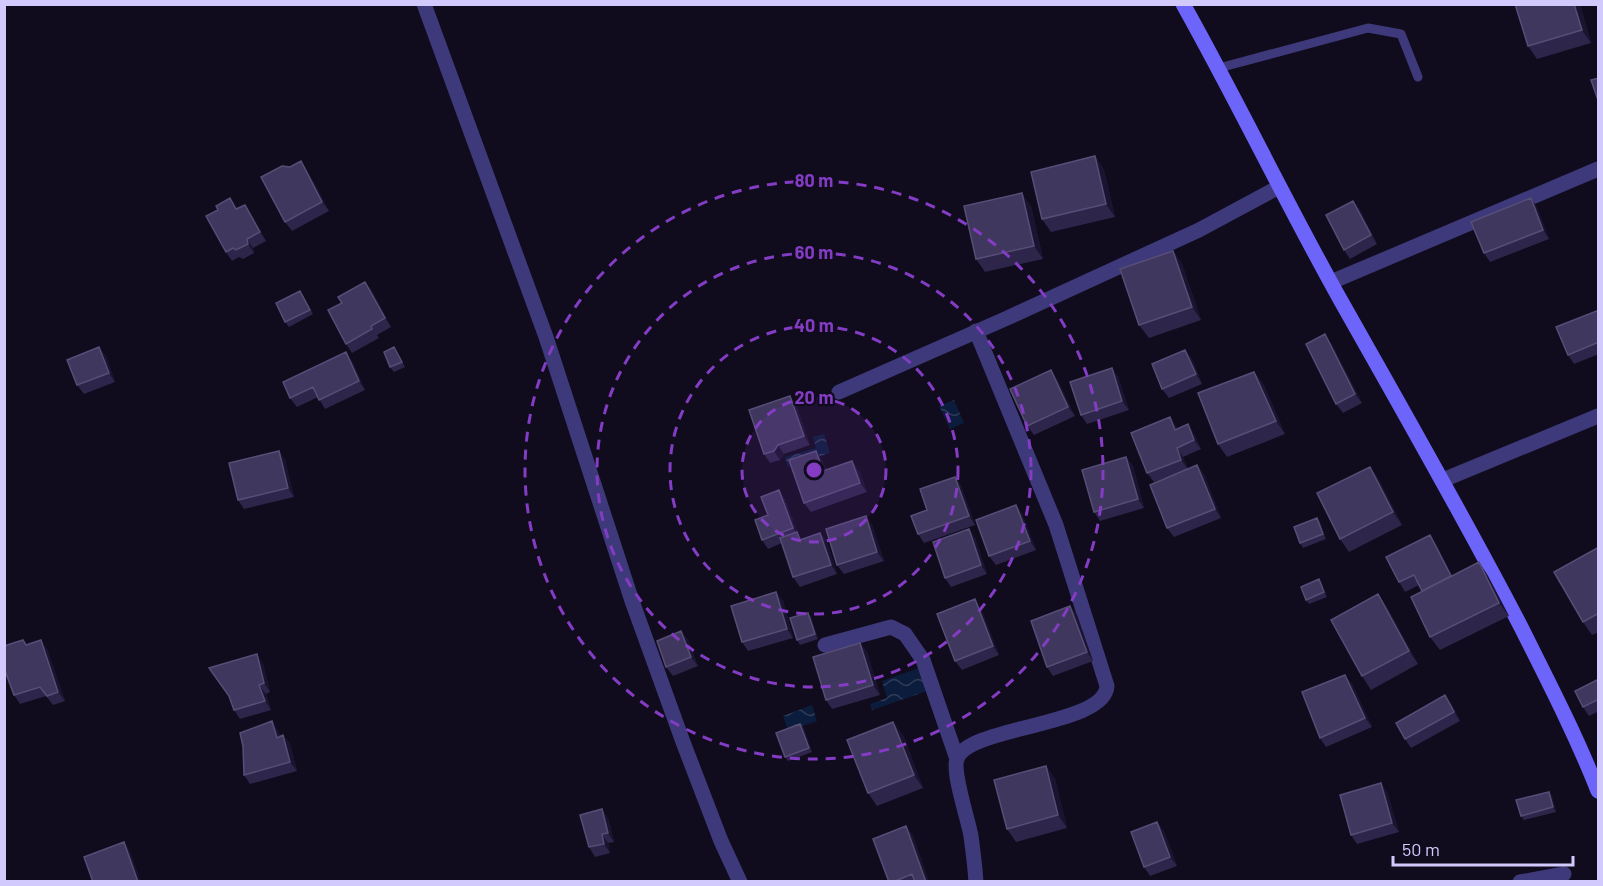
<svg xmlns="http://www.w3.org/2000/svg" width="1603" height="886" viewBox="0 0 1603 886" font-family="Barlow,sans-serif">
<defs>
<pattern id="water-waves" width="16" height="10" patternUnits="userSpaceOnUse" patternTransform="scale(1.5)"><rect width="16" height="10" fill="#0c1c3c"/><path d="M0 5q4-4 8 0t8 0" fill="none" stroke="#2e3c59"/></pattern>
</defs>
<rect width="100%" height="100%" fill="#100c1d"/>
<path fill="url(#water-waves)" d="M954,400L964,423L950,429L939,406Z
M824,434L830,453L788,467L785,457L816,448L813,437Z
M922,667L930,690L872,710L870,704L887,698L882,681Z
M812,705L817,721L788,731L783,716Z"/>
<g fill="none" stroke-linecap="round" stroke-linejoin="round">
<path stroke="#3e397a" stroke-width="9" d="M1219,68L1368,28L1401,34L1418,77"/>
<path stroke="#3e397a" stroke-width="15" d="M424,4L546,337L632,601L683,742L721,841L740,882
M1331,282L1598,169
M976,331L1056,525L1107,686C1105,726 968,726 957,759C952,772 968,819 971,836C973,851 975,866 976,882
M839,392L1005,319L1199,230L1279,187
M1443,480L1598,416
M825,645L891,627L905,634L923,660L957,759
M1520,882L1564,874"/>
<path stroke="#6d64fa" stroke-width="15" d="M1183,4C1238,102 1286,203 1341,301C1402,409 1464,517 1521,627C1548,681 1576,735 1598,791"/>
</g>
<path fill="#2e254a" d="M1580,4L1591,43L1537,59L1528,46Z
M1095,156L1104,170L1115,217L1051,232L1042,219Z
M301,161L307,170L329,211L292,231L285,222L290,167Z
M1531,198L1537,208L1549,239L1490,262L1484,253Z
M1353,201L1360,210L1377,244L1350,259L1344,250Z
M1031,206L1043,259L985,272L976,259Z
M237,209L251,214L266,241L253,248L254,253L243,259L239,257L232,261L226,252Z
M1173,251L1182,264L1201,320L1149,338L1139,325Z
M365,282L372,291L391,327L377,335L379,338L352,353L346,344L342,303Z
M300,291L313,314L289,327L285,322Z
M1599,310V354L1574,364L1568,355Z
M1331,343L1362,403L1343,413L1336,404Z
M394,347L405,367L394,372L390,367Z
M1185,350L1192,359L1202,384L1169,398L1162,389Z
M106,356L115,382L84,394L77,385Z
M352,361L365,390L325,409L318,397L297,407L290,398Z
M1112,368L1118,377L1129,410L1087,424L1081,415Z
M1254,372L1264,385L1285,434L1227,457L1218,444Z
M1057,379L1075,416L1034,435L1027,426Z
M796,405L810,445L784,454L780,460L770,463L764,454Z
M1188,424L1194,434L1201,449L1183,457L1188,469L1154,482L1147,473L1176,426L1177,429Z
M279,451L285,460L294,497L244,509L238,500Z
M816,451L822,460L826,470H859L867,492L811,512L804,503Z
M1126,457L1133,466L1144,508L1100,521L1094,512Z
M1197,465L1204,474L1221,518L1174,537L1167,528Z
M1370,467L1379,480L1402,525L1349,552L1340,539Z
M955,477L961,486L975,525L924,543L918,534L927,510Z
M785,499L798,534L802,539L820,533L827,542L837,574L800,587L793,577L782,543L768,549L762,540L768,515Z
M1016,505L1022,514L1036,550L996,565L989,556Z
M1317,518L1320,522L1326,539L1303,548L1300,543Z
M872,525L884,561L844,574L837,565Z
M969,529L975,538L987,574L951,587L945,578Z
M1436,544L1452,576L1479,562L1488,576L1509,616L1440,650L1430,637L1422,591L1419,585L1405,592L1399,582Z
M1599,547V632L1592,635L1583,622Z
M1322,584L1327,597L1309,604L1306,600Z
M776,592L783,601L793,638L748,651L742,642Z
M1378,594L1387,607L1418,664L1371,690L1362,676Z
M975,599L981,609L999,655L962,670L955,661Z
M1070,606L1077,615L1093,661L1053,676L1047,667Z
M808,613L811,617L818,639L800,645L797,640Z
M681,631L688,640L698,666L673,676L666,667Z
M860,643L867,652L880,695L832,709L826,700Z
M26,645L47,649L65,701L53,705L46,696L20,704L14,695Z
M263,664L270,692L266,694L271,710L240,719L234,710Z
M1599,679V711L1589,716L1583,707Z
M1352,684L1372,727L1326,747L1320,738Z
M1452,705L1460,721L1411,748L1405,739Z
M800,724L804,729L812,752L788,761L785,757Z
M278,731L280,736L283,735L290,744L297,771L250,784L244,775Z
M903,735L923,788L877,806L868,793Z
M1046,766L1055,779L1067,828L1016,842L1007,829Z
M1387,792L1399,832L1357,844L1351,835Z
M1549,792L1552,796L1556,812L1524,820L1521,816Z
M608,818L614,842L608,843L610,853L595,857L589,847Z
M1157,822L1164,831L1177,866L1150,876L1144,867Z
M906,826L913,836L929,882H889Z"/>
<path fill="#1b1430" d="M1574,4H1580L1591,43L1582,30Z
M1095,156L1104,170L1115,217L1106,204Z
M301,161L307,170L329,211L322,202Z
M1022,193L1031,206L1043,259L1034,246Z
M1531,198L1537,208L1549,239L1543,230Z
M1353,201L1360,210L1377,244L1371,235Z
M245,205L251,214L266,241L260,232Z
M247,239L253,248L254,253L248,244Z
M1173,251L1182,264L1201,320L1192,307Z
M365,282L372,291L391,327L385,318Z
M1325,334L1331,343L1362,403L1355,394Z
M99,347L106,356L115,382L109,373Z
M1185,350L1192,359L1202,384L1196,374Z
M346,352L352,361L365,390L359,381Z
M1112,368L1118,377L1129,410L1122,401Z
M1051,370L1057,379L1075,416L1068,407Z
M1254,372L1264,385L1285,434L1276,421Z
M790,396L796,405L810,445L804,436Z
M1170,417L1176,426L1182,439L1175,430Z
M1188,424L1194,434L1201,449L1194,440Z
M778,445L784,454L780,460L774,451Z
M1177,448L1183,457L1188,469L1181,460Z
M279,451L285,460L294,497L288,488Z
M816,451L822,460L829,480L823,471Z
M1126,457L1133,466L1144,508L1138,499Z
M852,461L859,470L867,492L860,483Z
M1197,465L1204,474L1221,518L1215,509Z
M1370,467L1379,480L1402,525L1393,512Z
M955,477L961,486L975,525L969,516Z
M779,490L785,499L798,534L804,541L800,540L798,535L793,528Z
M1016,505L1022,514L1036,550L1030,541Z
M866,516L872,525L884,561L877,552Z
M1317,518L1320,522L1326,539L1323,534Z
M969,529L975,538L987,574L981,565Z
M820,533L827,542L837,574L831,565Z
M1430,535L1436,544L1458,586L1451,577Z
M1479,562L1488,576L1509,616L1499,603Z
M1319,579L1322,584L1327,597L1324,592Z
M776,592L783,601L793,638L787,629Z
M1378,594L1387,607L1418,664L1409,651Z
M975,599L981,609L999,655L993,646Z
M1070,606L1077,615L1093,661L1087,652Z
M808,613L811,617L818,639L815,634Z
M681,631L688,640L698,666L691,657Z
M41,640L47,649L65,701L58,692Z
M860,643L867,652L880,695L873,685Z
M257,654L263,664L270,692L264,683Z
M1345,675L1352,684L1372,727L1365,718Z
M259,685L266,694L271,710L265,701Z
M1445,695L1452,705L1460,721L1454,712Z
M272,721L278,731L283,747L277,738Z
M893,722L903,735L923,788L914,775Z
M800,724L804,729L812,752L809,748Z
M283,735L290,744L297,771L290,762Z
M1046,766L1055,779L1067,828L1058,815Z
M1381,783L1387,792L1399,832L1392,823Z
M1549,792L1552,796L1556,812L1553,807Z
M602,809L608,818L614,842L608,833Z
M1157,822L1164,831L1177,866L1170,857Z
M906,826L913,836L929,882H926Z
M602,834L608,843L610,853L604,844Z
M124,842L130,851L141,882H138Z"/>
<path fill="#40375e" stroke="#574e77" stroke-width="1.5" d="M1515,4H1574L1582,30L1528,46Z
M1599,78V103L1591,80Z
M1095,156L1106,204L1042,219L1031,172Z
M301,161L322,202L285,222L261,177L282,166L290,167Z
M1022,193L1034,246L976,259L964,206Z
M230,198L236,209L245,205L260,232L247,239L248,244L236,250L233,248L226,252L206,216L218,210L216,206Z
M1531,198L1543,230L1484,253L1471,222Z
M1353,201L1371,235L1344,250L1326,215Z
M1173,251L1192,307L1139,325L1120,269Z
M365,282L385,318L371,326L372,329L346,344L328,310L342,303L338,297Z
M300,291L310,310L285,322L276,303Z
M1599,310V342L1568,355L1556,327Z
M1325,334L1355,394L1336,404L1306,344Z
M99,347L109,373L77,385L67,360Z
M394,347L402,362L390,367L384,352Z
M1185,350L1196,374L1162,389L1152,364Z
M346,352L359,381L319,400L313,387L290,398L283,382Z
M1112,368L1122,401L1081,415L1070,382Z
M1051,370L1068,407L1027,426L1010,389Z
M1254,372L1276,421L1218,444L1198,393Z
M790,396L804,436L778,445L774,451L764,454L749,410Z
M1170,417L1175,430L1188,424L1194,440L1177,448L1181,460L1147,473L1131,433Z
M279,451L288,488L238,500L229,463Z
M816,451L823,471L852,461L860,483L804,503L789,460Z
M1126,457L1138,499L1094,512L1082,470Z
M1197,465L1215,509L1167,528L1150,485Z
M1370,467L1393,512L1340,539L1317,493Z
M955,477L969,516L918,534L911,516L927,510L920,489Z
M779,490L793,528L762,540L755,520L768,515L761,497Z
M1016,505L1030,541L989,556L976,520Z
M866,516L877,552L837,565L826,529Z
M1317,518L1323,534L1300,543L1294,527Z
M969,529L981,565L945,578L933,542Z
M797,532L800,540L820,533L831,565L793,577L780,538Z
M1430,535L1451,576L1422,591L1414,575L1399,582L1386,557Z
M1599,547V613L1583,622L1554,572Z
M1479,562L1499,603L1430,637L1411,597Z
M1319,579L1324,592L1306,600L1301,587Z
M776,592L787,629L742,642L731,606Z
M1378,594L1409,651L1362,676L1331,620Z
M975,599L993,646L955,661L937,614Z
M1070,606L1087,652L1047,667L1031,621Z
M808,613L815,634L797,640L790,618Z
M681,631L691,657L666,667L657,641Z
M23,640L26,645L41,640L58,692L47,696L40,687L14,695L4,668V646Z
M860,643L873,685L826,700L813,657Z
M257,654L264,683L259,685L265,701L234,710L229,696L209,668Z
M1345,675L1365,718L1320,738L1302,692Z
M1599,679V699L1583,707L1575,691Z
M1445,695L1454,712L1405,739L1396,723Z
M272,721L277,738L283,735L290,762L244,775L243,746L240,733Z
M893,722L914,775L868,793L847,740Z
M800,724L809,748L785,757L776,733Z
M1046,766L1058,815L1007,829L994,780Z
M1381,783L1392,823L1351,835L1340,795Z
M1549,792L1553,807L1521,816L1516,800Z
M602,809L608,833L602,834L604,844L589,847L580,815Z
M1157,822L1170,857L1144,867L1131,832Z
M906,826L926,882H915L912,874L893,882H889L873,839Z
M124,842L138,882H93L84,857Z"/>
<circle cx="814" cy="470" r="72" fill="#843cc5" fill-opacity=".12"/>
<g fill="none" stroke="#843cc5" stroke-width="3" stroke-dasharray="10 8">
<circle cx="814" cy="470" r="72"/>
<circle cx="814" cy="470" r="144"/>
<circle cx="814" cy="470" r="217"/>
<circle cx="814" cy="470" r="289"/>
</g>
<circle cx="814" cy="470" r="9" fill="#843cc5" stroke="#100c1d" stroke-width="3"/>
<g font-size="18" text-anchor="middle" font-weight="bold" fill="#843cc5" stroke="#100c1d" stroke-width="4.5" stroke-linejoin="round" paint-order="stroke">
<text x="814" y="187">80 m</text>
<text x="814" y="259">60 m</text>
<text x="814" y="332">40 m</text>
<text x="814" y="404">20 m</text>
</g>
<rect width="1603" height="886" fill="none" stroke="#d2cafd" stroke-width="12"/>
<path d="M1393 856v9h180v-9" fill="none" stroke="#d2cafd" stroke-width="3"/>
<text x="1402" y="856" font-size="18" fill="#d2cafd" stroke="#100c1d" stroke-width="4.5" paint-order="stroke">50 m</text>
</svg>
